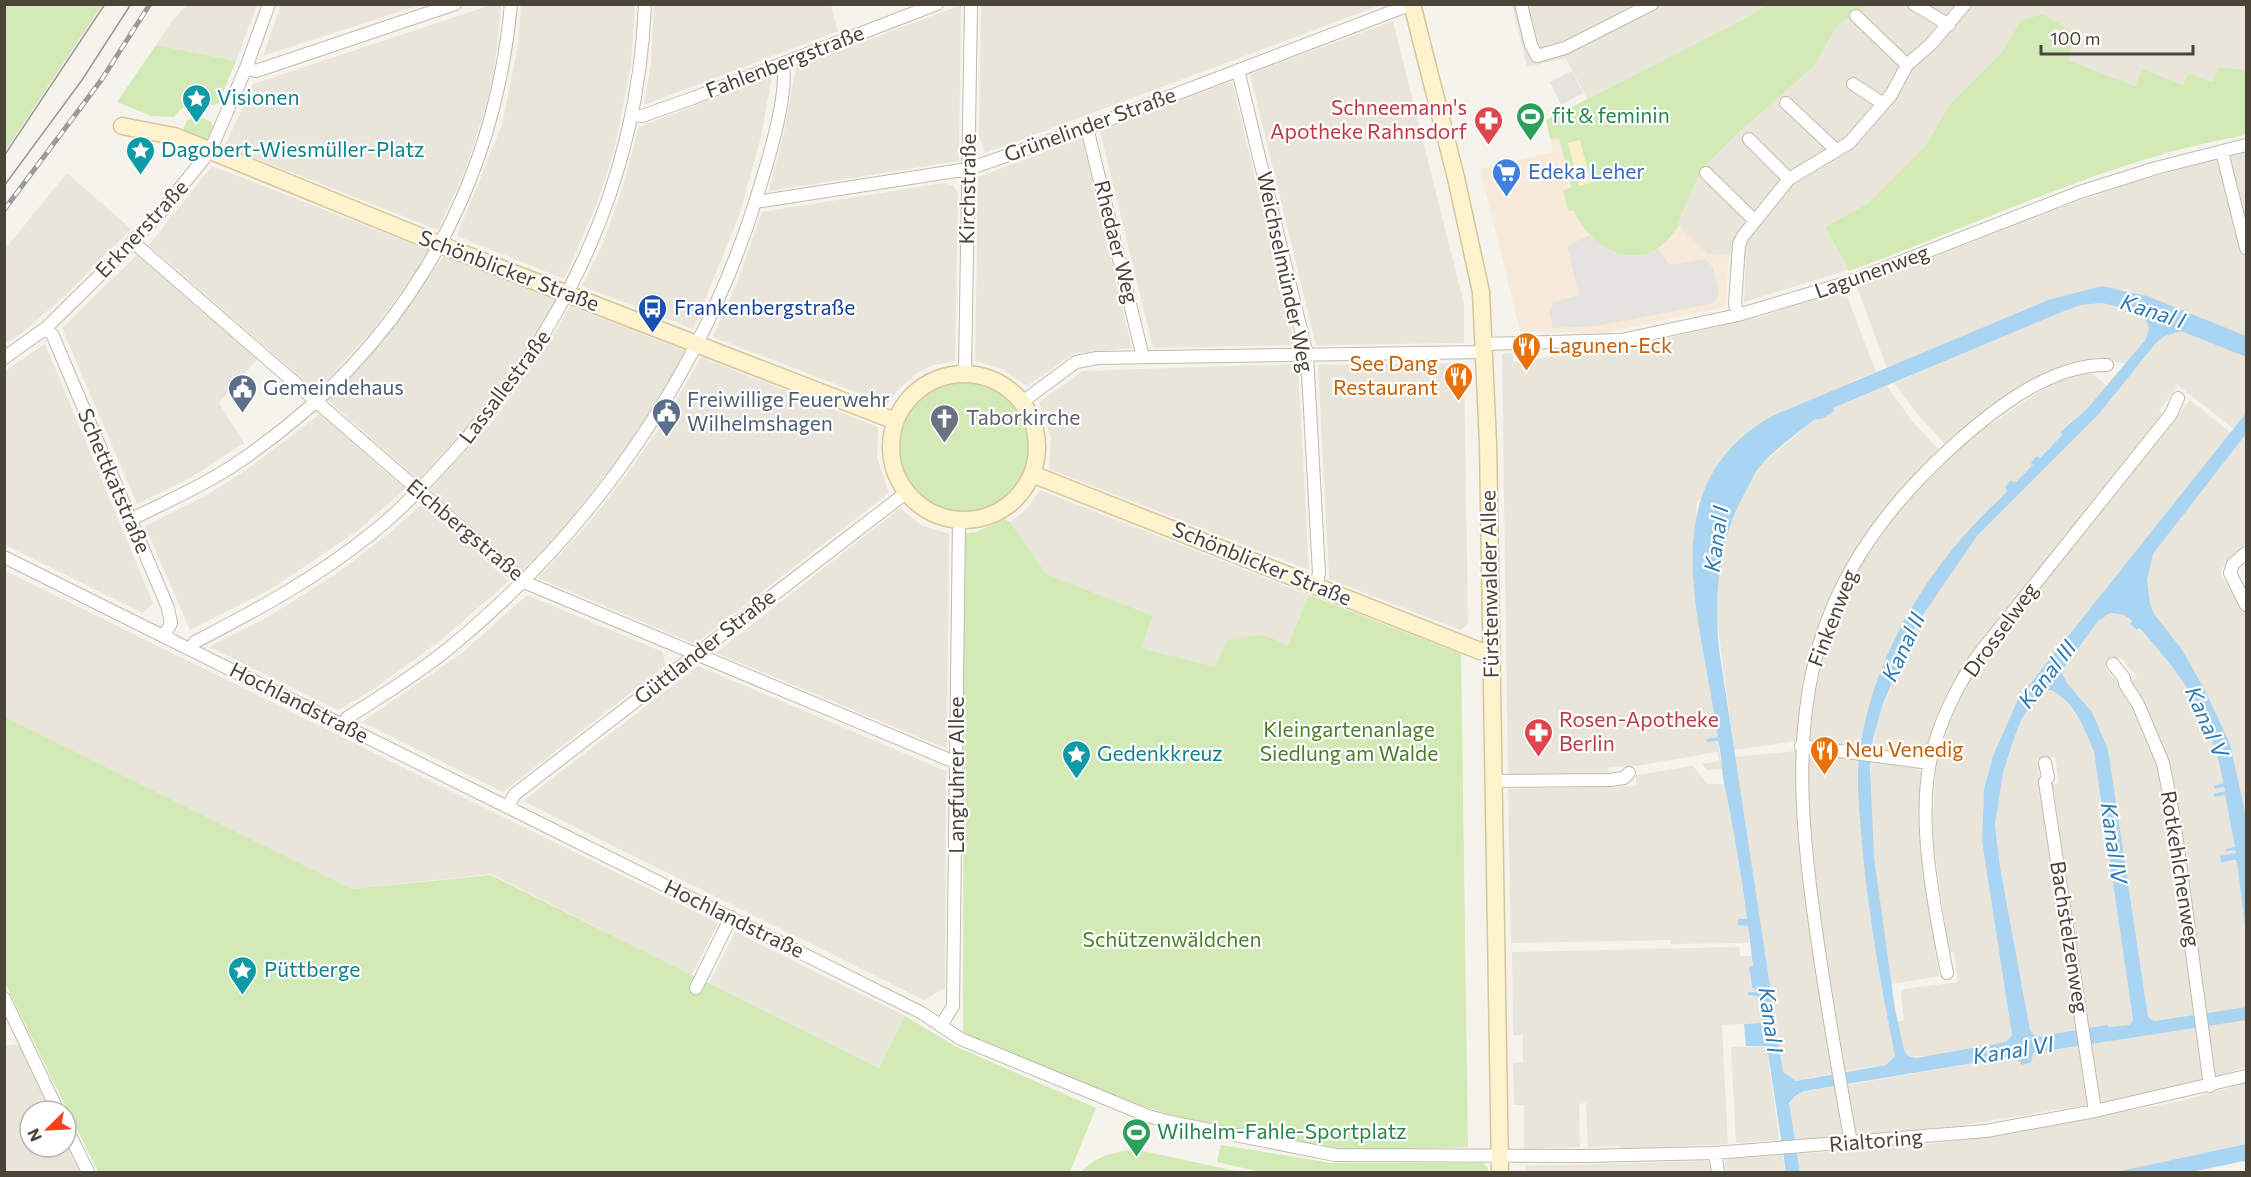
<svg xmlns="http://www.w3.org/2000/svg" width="2251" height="1177" viewBox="0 0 2251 1177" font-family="Commissioner,sans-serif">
<rect width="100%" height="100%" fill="#f6f3ec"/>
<path fill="#eae5da" d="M187,5H257L236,61L156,45L171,22Z
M281,5V4L419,5L263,56Z
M491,5H501L495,64L487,103L465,171L438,230L225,146L253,84Z
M521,5H635L631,65L614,151L596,206L564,279L457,236L502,125L518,45Z
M654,5H831L838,31L644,105L651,64Z
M961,5L959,161L769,191L784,132L796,67Z
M981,5V4L1381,5L985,153L979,136Z
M1512,5H1766L1750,16L1587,99L1566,58L1527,67Z
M1867,5H2246V70L2218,67L2212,82L2184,85L2142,70L2135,86L2068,60L2077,34L2043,14L2021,20L2002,52L1950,104L1926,145L1867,204L1825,227L1848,270L1744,302L1746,257L1707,254L1676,224L1701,170L1737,134L1815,65L1837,26Z
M1393,21L1464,304V343L1316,345L1250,74Z
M772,76L761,137L739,216L693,329L582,286L602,246L622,190L639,127Z
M1232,81L1295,345L1153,348L1100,131Z
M1082,138L1132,348L1074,353L1027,386L1002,369L975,361L978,177Z
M2246,152V231L2227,157Z
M2220,158L2246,257V336L2125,289L2048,300L1887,368L1857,287L2067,205L2131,183Z
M212,166L428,250L417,271L372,331L316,391L149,245Z
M67,173L131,229L67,294L22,333L5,344V249Z
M943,183L954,186L958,194L955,361L933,365L917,373L899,389L887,404L713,337L737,283L762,212Z
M137,255L257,359L219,403L244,443L190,478L137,504L62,328Z
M444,256L556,300L511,371L471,423L418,480L328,400L391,331Z
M1845,291L1876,372L1848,383L1697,502L1693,580L1714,713L1710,714L1715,717L1718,737L1706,739L1707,742L1718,741L1722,769L1707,770L1702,764L1719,761L1717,752L1635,766L1609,767L1608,774L1508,775L1502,354L1513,353V362L1632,346L1759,317Z
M2102,303L2143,313L2147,320L2149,328L2146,339L2126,363L2103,361L2080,363L1947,446L1919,416L1894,383L2062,312L2081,305Z
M570,306L686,351L665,391L619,457L565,527L522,571L430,490L495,419L547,346Z
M2181,331L2246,357V413L2234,429L2175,383L2177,387L2159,410L2166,416L1987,637L1926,754L1922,757L1872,751L1877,723L1908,640L1938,588L1977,536L2099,414L2155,344L2165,336Z
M45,344L153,603L143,613L5,545V371Z
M701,357L878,427L877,457L889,493L695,644L538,578L589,523L626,475L665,420Z
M1464,363L1468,624L1460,630L1329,579L1318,365Z
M1298,364L1309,570L1049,469L1051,437L1039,402L1083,371Z
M2089,371L2107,386L2087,409L2069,423L2060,432L2062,435L2039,458L2037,456L2032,462L2034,465L2016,482L2010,481L2005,487L2007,489L2004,495L1936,571L1917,599L1900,630L1871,700L1860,750L1811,741L1807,734L1817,670L1841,601L1867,550L1903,505L1968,439L2054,382Z
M1887,386L1912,421L1941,452L1884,512L1809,664L1797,741L1734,750L1716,612L1719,568L1727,533L1739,502L1761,465L1815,419H1822L1833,408Z
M2190,400L2231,433L2018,699L1993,756L1984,789L1982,841L2012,1035L2006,1042L1933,1056H1908L1904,1050L1897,1022L1904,1020L1901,993L1904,989L1958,982L1954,952H1949L1932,831L1936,767L1952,713L1980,661Z
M320,414L405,489L357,531L304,567L269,590L190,630L145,526L205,496L242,473Z
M2246,434V548L2222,568L2221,575L2246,613V816L2230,744L2205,690L2181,648L2154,614L2150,603L2147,580L2153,554Z
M1040,490L1309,595L1288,645L1263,636L1227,640L1216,668L1141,648L1153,616L1046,575L1010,522L1027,509Z
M422,504L509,581L441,640L372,690L338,710L209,647L268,617L339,572L391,532Z
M900,508L921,525L949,534L947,749L716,653Z
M4,570L718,923L692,975L491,874L352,889L5,717Z
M527,595L663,652L665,666L503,792L362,722L462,653Z
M2110,613L2124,615L2172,663L2194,696L2210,730L2223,783L2214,786L2224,787L2225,792L2214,794L2215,797L2225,795L2234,840L2235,847L2227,851L2235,850L2236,853L2220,857L2237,862L2246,933V1007L2205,1013L2167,758L2151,717L2129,683L2137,677L2120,657L2106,668L2133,703L2149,733L2164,786L2196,1014L2154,1021L2148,1017L2108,749L2092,712L2067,683L2061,672L2101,617Z
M698,666L946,771L945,988L924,1000L523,801Z
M2051,690L2062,695L2083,726L2094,752L2133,1020L2129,1025L2088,1029L2050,785L2059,783L2055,757L2037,759L2079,1030L2036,1037L2030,1030L2000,867L1995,825L2003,773L2021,720L2040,691Z
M1796,751L1797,776L1835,1073L1796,1081L1783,1072L1735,757Z
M1818,753L1859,759L1860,825L1869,910L1895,1056L1886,1065L1844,1071L1828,977L1807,812V758L1811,754Z
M1871,761L1913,767L1922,772L1940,950L1935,951L1939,976L1891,984L1874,857L1870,806Z
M1693,766L1708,784H1725L1737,846L1747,919L1738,920V925L1748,926L1749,943L1671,944V940L1511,943L1508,789L1636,786V775Z
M735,932L905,1016L879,1068L709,984Z
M1739,947L1740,956H1751L1753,966L1749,968L1751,988L1756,989V992L1748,995H1757L1762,1023L1722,1025L1728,1144L1620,1149V1146L1588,1147L1586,1103L1579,1104L1580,1147L1524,1149V1105H1514L1513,1063L1523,1062V1035H1513L1512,952Z
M2246,1020V1067L2218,1076L2213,1073L2208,1025Z
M2199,1027L2204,1075L2202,1080L2103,1102L2099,1099L2090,1044Z
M19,1044L50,1111H30V1147H66V1144L80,1172H5V1046Z
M1767,1046L1779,1140L1736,1143L1731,1047Z
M2080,1046L2090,1100L2086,1105L1958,1126L1860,1136L1855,1132L1847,1085L2016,1056L2022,1065L2031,1063L2033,1053Z
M2246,1083V1144L2116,1172H1800L1797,1154L1915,1146L2003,1134L2181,1101Z
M1837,1086L1846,1132L1843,1136L1795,1140L1789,1109L1791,1100L1804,1091Z
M1782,1155L1786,1172H1727L1724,1163L1728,1159Z
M1708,1161L1711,1172H1525V1166Z"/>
<path fill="#f7ead8" d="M1559,137L1574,211L1589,235L1609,250L1623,255L1678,226L1707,254L1729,256L1725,307L1604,333L1520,331L1480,169L1553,152L1550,139Z"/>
<path fill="#d2eab5" d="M5,4L102,5L5,151L4,5Z
M1766,5H1867L1837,26L1815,65L1737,134L1701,170L1677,224L1678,226C1648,277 1595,256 1574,211L1568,210L1563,190L1571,187L1559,138L1550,139L1546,120L1750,16Z
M2043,14L2077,34L2068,60L2135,86L2142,69L2183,85L2189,73L2212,82L2218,67L2246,70V135C2111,158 1978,225 1849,271L1825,227L1867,204L1926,145L1950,104L2002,52L2021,20Z
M156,45L236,61L218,104C200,109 190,95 174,117L151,116L117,102Z
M198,115L211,122L213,127L207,141L183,131L186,121Z
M897 448a66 66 0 1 1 132 0a66 66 0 1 1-132 0Z
M1005,519L1010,522L1046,574L1153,616L1141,648L1215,667L1227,640L1263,635L1288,645L1309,595L1461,654L1468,1147C1423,1147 1376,1152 1331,1148C1198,1135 1085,1086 963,1036L964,541L966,533L976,532Z
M5,717L352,889L491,875L879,1068L905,1016L955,1046L1096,1108L1070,1172H98L5,983Z
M1221,1145L1332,1163H1483L1488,1168V1172H1261L1217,1162Z
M1134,1149L1240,1172H1081C1096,1156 1112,1153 1134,1149Z"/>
<path fill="#f9efc9" d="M1580,140L1591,183L1579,186L1568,143Z"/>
<path fill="#e5e3e0" d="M1572,71L1583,93L1561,105L1550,82Z
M1589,235L1609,250L1623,255L1640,256L1658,249L1670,265L1704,259L1713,267L1719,293L1714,303L1597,326L1553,328L1549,312L1554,302L1579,295L1567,246Z"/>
<path fill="#a9d4f2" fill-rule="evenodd" d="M2102,286L2147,296L2246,336V357L2181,331L2165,336L2155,344L2099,414L1977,536L1916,625L1883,704L1873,739L1870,768L1874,857L1895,1009L1904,1050L1908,1056L1916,1058L2006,1042L2012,1035L1982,841L1984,789L1993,756L2018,699L2246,413V434L2153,554L2147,580L2150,603L2154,614L2181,648L2205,690L2230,744L2246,816V933L2237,862L2235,860L2221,862L2220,856L2236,853L2235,850L2226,851V849L2235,847L2225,795L2214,797V794L2225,791L2224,787L2215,789L2214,786L2223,783C2212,718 2184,676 2139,628L2137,630L2130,624L2132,621L2124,615L2110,613L2098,621L2061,672L2067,683L2092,712L2108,749L2148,1017L2154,1021L2246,1007V1020L2033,1053L2031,1063L2022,1065L2016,1056L1804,1091L1795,1096L1789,1103L1800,1172H1786L1767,1046H1746L1744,1024L1762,1023L1757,996L1748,995V992H1756V989L1752,988L1749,967L1753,966L1748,926L1738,925V919H1747C1741,871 1733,825 1723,778C1721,765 1722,754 1718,741L1707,742L1706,739L1718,737L1715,717L1710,716L1714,713C1697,604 1655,483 1772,416L2048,300ZM2102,303L2143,313L2149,328L2146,339L2087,409L2060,432L2062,435L2040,458L2037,456L2031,462L2033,465L2016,482L2010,481L2005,487L2007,490L2004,495C1930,562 1871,657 1859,757C1856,785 1860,816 1862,844C1868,915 1881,985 1895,1056L1886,1065L1796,1081L1783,1072L1719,649C1714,592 1718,538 1748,487C1752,480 1756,470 1762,464C1777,447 1798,433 1815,419H1822L1834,411L1833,408L2062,312L2081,305ZM2051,690C2074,701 2085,729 2094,752L2133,1020L2129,1025L2108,1027L2107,1025L2036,1037L2030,1030L2000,867L1995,825L2003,773L2013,742L2021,720L2040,691Z
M2246,1144V1162L2244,1161L2191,1172H2116Z"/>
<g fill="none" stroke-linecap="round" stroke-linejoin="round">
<defs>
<path id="street" d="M1521,4L1531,45L1537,56L1565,48L1652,4
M1914,4L1949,25
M1856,16L1907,65
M246,68L256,71L455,4
M1238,70L1307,355L1319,573L1316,585
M1853,84L1882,103
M1786,103L1836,150
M632,114L642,116L693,98L937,4
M1087,128L1143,357
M1749,139L1789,179
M2222,152L2246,248
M1706,173L1755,221
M756,200L762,201L968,169L1087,128L1412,4
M133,242L524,582L957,763
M1738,315L1735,304L1739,244L1743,236L1789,179L1849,143L1891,95L1907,65L1931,44L1965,4
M46,328L53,336L168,608L171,623L164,636
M1485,344L1621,340L1738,315L1849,282L2080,192L2156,168L2246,145
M4,358L46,328L111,264L159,214L210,151L246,68L269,4
M965,373L971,4
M1022,402L1076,362L1097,358L1485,352
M130,520C163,503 199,488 231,467C395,359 493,200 511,4
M2246,553L2233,564L2230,573L2246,605
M4,557L922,1013L961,1039L1148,1116L1170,1122L1335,1155L1585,1156L1715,1153L1986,1131L2095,1111L2246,1076
M191,649L195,642C257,610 318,577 372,533C401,510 425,484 450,457C566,330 638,179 645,4
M2113,664L2124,678L2125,684L2138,704L2163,763L2174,819L2210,1086
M343,725L347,718C381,696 416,675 448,649C596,528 707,367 761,183C769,158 790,87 782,64
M1801,746L1930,763
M2045,763L2048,777L2045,782L2095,1111
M1493,781L1609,780L1624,778L1629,773
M508,806L515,794L907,492
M1947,973C1935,910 1917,826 1930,762C1938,724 1957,685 1979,654L2171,414L2178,398
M696,988L731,917
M4,998L58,1111
M941,1026L953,1006L959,521
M66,1127L88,1172
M1851,1143C1838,1070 1825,997 1815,923C1786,723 1796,588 1954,445C1994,409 2051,364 2107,365
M1715,1153L1718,1172"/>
<path id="secondary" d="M1412,4L1456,178L1481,292L1488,443L1500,1172
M122,126L174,136L441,245L895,421
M891 447a73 73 0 1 1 146 0a73 73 0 1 1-146 0Z
M1032,474L1480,651H1492"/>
</defs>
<use href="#street" stroke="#c2bbae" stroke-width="14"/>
<use href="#secondary" stroke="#d6c79b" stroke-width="19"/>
<use href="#street" stroke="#fff" stroke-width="12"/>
<use href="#secondary" stroke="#fff3cd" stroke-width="16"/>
<path stroke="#9a9a9a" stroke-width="1.5" d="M4,156L105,4
M4,186L82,80L131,4"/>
<defs>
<path id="rail" d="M4,210L102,79L150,4"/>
</defs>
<use href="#rail" stroke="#9a9a9a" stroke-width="5"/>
<use href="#rail" stroke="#fff" stroke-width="3" stroke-dasharray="9" stroke-linecap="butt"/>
</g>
<defs>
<symbol id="sight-pin" viewBox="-11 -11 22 30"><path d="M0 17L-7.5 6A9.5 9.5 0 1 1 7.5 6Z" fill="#0f9aa8" stroke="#fff"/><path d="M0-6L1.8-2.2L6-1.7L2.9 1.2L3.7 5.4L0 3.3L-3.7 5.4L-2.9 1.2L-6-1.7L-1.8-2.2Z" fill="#fff"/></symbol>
<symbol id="stadium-pin" viewBox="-11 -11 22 30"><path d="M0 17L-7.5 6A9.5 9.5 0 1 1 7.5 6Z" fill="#2e9e5b" stroke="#fff"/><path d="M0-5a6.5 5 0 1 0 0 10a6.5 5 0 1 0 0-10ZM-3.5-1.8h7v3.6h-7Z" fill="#fff"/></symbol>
<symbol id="pharmacy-pin" viewBox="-11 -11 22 30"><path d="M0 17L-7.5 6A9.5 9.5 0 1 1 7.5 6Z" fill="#e0444e" stroke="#fff"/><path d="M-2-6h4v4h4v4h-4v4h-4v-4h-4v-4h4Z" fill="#fff"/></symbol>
<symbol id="supermarket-pin" viewBox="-11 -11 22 30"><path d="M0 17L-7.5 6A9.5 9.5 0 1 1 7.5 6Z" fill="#3f7fe0" stroke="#fff"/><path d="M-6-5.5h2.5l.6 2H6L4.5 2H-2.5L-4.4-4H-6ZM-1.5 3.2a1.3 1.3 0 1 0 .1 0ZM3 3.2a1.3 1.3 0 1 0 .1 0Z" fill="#fff"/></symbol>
<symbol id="bus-pin" viewBox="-11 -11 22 30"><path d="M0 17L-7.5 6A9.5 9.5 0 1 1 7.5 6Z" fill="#1a4fb4" stroke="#fff"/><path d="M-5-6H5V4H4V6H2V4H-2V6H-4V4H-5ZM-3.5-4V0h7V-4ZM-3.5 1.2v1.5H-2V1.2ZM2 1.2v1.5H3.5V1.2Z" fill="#fff"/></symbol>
<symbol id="restaurant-pin" viewBox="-11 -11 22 30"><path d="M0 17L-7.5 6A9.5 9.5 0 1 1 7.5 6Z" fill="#e8710a" stroke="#fff"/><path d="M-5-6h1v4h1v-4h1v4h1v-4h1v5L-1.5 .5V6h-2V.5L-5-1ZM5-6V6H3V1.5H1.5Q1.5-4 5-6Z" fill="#fff"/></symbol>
<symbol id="civic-pin" viewBox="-11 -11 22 30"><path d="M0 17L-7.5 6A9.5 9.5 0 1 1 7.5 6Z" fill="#5c6f8a" stroke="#fff"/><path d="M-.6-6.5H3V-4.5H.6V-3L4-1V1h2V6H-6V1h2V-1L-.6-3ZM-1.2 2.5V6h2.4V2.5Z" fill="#fff"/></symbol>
<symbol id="church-pin" viewBox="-11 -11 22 30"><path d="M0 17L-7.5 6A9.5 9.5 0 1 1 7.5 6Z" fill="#6b7280" stroke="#fff"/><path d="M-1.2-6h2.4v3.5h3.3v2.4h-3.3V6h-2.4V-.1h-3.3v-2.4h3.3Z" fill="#fff"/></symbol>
</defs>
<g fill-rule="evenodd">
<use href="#sight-pin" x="180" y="82" width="33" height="45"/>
<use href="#stadium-pin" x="1514" y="100" width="33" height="45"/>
<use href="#pharmacy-pin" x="1472" y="104" width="33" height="45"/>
<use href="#sight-pin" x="124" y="134" width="33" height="45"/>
<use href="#supermarket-pin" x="1490" y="156" width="33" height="45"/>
<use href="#bus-pin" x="636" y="292" width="33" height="45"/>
<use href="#restaurant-pin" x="1510" y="330" width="33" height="45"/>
<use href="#restaurant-pin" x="1442" y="360" width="33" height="45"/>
<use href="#civic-pin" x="226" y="372" width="33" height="45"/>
<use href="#civic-pin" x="650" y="396" width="33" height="45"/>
<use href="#church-pin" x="928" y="402" width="33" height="45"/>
<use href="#pharmacy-pin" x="1522" y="716" width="33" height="45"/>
<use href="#restaurant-pin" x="1808" y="734" width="33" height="45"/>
<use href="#sight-pin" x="1060" y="738" width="33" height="45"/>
<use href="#sight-pin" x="226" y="954" width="33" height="45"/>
<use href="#stadium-pin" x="1120" y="1116" width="33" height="45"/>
</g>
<g text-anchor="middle" stroke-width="4.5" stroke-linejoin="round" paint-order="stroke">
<g font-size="21" fill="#4b4439" stroke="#fff">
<text transform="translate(785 62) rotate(-21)" y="7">Fahlenbergstraße</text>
<text transform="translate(1090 125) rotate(-20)" y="7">Grünelinder Straße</text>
<text transform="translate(968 189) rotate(-89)" y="7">Kirchstraße</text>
<text transform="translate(142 229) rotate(-47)" y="7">Erknerstraße</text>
<text transform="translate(1116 242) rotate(76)" y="7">Rhedaer Weg</text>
<text transform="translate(509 271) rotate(21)" y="7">Schönblicker Straße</text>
<text transform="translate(1285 272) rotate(78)" y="7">Weichselmünder Weg</text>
<text transform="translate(1872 272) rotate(-20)" y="7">Lagunenweg</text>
<text transform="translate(505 387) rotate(-53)" y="7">Lassallestraße</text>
<text transform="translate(114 481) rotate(67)" y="7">Schettkatstraße</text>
<text transform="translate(465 530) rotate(40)" y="7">Eichbergstraße</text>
<text transform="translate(1262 564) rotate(22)" y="7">Schönblicker Straße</text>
<text transform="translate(1490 584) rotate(-91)" y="7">Fürstenwalder Allee</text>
<text transform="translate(1833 618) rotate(-69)" y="7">Finkenweg</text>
<text transform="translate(2001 630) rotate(-54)" y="7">Drosselweg</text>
<text transform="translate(705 647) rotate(-38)" y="7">Güttlander Straße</text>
<text transform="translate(299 703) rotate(27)" y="7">Hochlandstraße</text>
<text transform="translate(957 775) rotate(-90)" y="7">Langfuhrer Allee</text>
<text transform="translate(2180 869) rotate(81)" y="7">Rotkehlchenweg</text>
<text transform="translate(734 919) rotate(26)" y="7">Hochlandstraße</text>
<text transform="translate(2069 937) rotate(81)" y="7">Bachstelzenweg</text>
<text transform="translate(1876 1141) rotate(-5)" y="7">Rialtoring</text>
</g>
<g font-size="21" fill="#0d838f" stroke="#fff" text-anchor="start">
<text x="217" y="105">Visionen</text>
<text x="161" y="157">Dagobert-Wiesmüller-Platz</text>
<text x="1097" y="761">Gedenkkreuz</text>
<text x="264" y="977">Püttberge</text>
</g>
<g font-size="21" fill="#be3a42" stroke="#fff" text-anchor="end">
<text x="1467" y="115">Schneemann's<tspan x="1467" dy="24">Apotheke Rahnsdorf</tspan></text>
<text x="1559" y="727" text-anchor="start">Rosen-Apotheke<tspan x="1559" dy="24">Berlin</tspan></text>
</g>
<g font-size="21" fill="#27864d" stroke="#fff" text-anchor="start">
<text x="1552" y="123">fit &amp; feminin</text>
<text x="1157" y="1139">Wilhelm-Fahle-Sportplatz</text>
</g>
<g font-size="21" fill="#366cbe" stroke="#fff" text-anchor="start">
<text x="1528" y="179">Edeka Leher</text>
</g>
<g font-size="21" fill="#164399" stroke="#fff" text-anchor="start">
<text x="674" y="315">Frankenbergstraße</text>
</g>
<g font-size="21" fill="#c56008" stroke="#fff" text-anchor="start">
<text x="1548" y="353">Lagunen-Eck</text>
<text x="1438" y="371" text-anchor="end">See Dang<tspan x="1438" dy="24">Restaurant</tspan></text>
<text x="1845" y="757">Neu Venedig</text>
</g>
<g font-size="21" fill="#4e5e75" stroke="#fff" text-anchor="start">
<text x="263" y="395">Gemeindehaus</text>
<text x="687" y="407">Freiwillige Feuerwehr<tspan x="687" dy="24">Wilhelmshagen</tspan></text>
</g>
<g font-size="21" fill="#5b616d" stroke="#fff" text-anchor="start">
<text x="966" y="425">Taborkirche</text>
</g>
<g font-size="21" fill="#4a7f2a" stroke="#fff">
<text x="1349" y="737">Kleingartenanlage<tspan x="1349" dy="24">Siedlung am Walde</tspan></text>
<text x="1172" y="947">Schützenwäldchen</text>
</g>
<g font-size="22" font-style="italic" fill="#2e7ab2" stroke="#fff">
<text transform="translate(2153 311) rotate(18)" y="8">Kanal I</text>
<text transform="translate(1716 539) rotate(-82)" y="8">Kanal I</text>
<text transform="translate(1903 647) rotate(-65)" y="8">Kanal II</text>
<text transform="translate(2047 674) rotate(-52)" y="8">Kanal III</text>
<text transform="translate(2207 722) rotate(66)" y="8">Kanal V</text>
<text transform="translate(2114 843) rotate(82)" y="8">Kanal IV</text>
<text transform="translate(1771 1020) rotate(82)" y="8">Kanal I</text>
<text transform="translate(2013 1050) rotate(-9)" y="8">Kanal VI</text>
</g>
</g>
<rect width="2251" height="1177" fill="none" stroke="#4b4439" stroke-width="12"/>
<g transform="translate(48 1129) rotate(246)"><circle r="28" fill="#ffffff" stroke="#b7b4b0" stroke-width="1.5"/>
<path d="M0-4.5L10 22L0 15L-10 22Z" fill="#fc3f1d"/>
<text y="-9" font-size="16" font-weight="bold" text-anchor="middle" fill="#4b4439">N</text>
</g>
<path d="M2041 45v9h152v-9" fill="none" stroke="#4b4439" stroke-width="3"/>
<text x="2050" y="45" font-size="18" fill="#4b4439" stroke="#ffffff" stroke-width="4.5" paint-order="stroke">100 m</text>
</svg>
